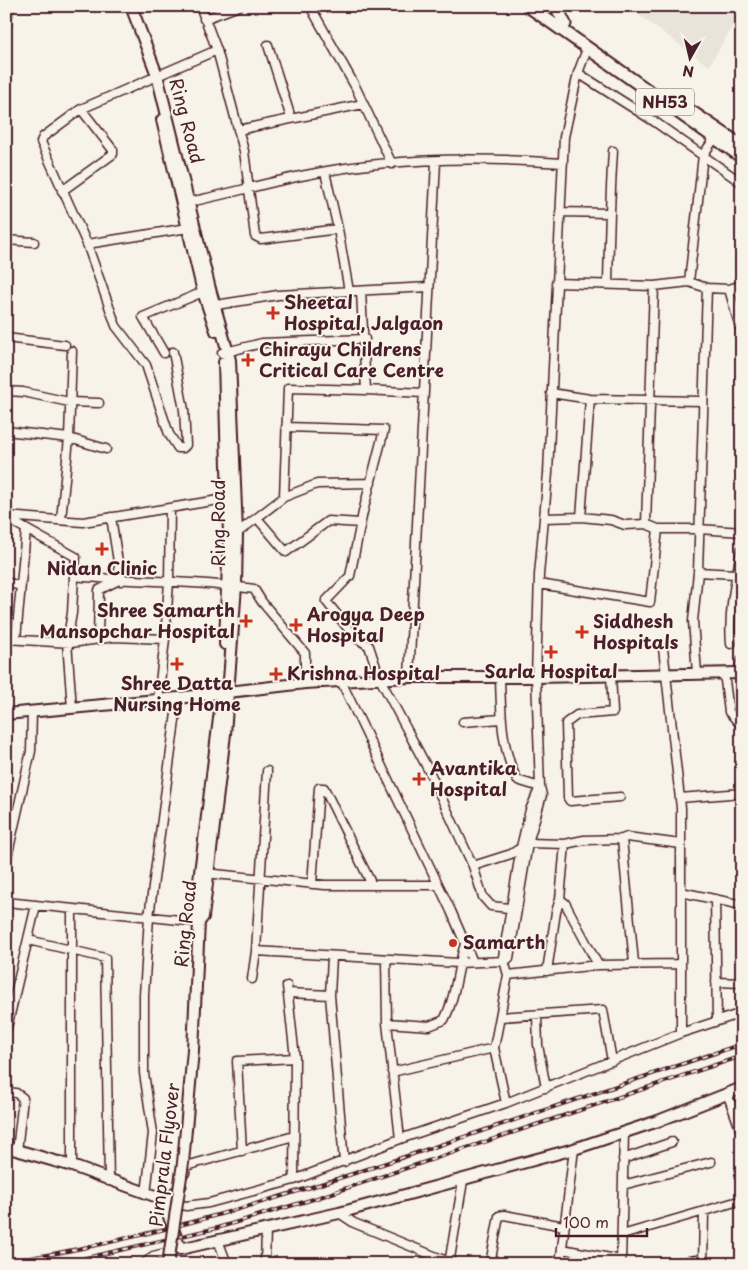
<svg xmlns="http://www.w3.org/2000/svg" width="748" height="1270" viewBox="0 0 748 1270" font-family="'Playpen Sans',sans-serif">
<rect width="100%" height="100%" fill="#f7f3e8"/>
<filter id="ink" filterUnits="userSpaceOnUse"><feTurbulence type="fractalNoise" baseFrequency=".02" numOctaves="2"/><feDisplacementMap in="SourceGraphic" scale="10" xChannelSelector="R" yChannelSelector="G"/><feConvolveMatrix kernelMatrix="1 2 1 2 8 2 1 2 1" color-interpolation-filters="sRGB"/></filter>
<g filter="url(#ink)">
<path fill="#eae3da" d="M626,6H742V11L709,66Z"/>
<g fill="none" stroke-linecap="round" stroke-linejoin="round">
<defs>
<path id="minor" d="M200,6L217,50L244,151L255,236L261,239L338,229L349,291
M310,6L355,86L392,164
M204,19L239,6
M6,31L9,6
M268,45L291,118
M578,73L655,122L742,183
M238,130L363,104
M325,172L338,229
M62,191L113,154V150L81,109
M184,203C225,195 265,183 306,175C386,158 481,157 563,163
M560,212L609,213
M6,240L34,242
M87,244L188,228
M689,282L703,155L712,142L715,133
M556,283L654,286L689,282L707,288L729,289L742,285
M608,283C609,239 610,196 613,151
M729,289L742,335
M210,306L278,295L429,287
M6,338L65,345
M173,352L184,410L186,445L183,448H178L169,434L146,365L116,326L87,244L41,142L43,137L81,109L217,50
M164,353L143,317L203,292
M222,353L262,343L365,339
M366,390L423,393
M6,391L23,392L69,402L99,403
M551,393L590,399L701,401
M286,427L384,430L363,512L350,576L326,601L355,637L369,646L380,679L430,773L473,866L483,897L491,906L517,909
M6,431L69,438L106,449
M284,497L317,484L371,483
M6,516L83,522L231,498
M111,517L121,581
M581,517L590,399
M6,518L76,557L74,576
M257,518L286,552L328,521L361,523
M544,518L581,517L611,520L625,525L646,524L658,529H699L742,532
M61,520L69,438L72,351
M646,524L654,286
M233,534L237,533L284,497L288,388L366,390L361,291
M698,572L735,574
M6,582L20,586
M539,584L650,602L658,529
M6,639L71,643L114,637L165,639L158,700
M16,639L26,530
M98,639L99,590L117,581
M165,639L169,582L170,508
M731,644C728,611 736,579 742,547
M663,648L681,808V1033
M697,673L693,621L698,572L707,288
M724,673L729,712L742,726
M738,673L742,659
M611,675L613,712L577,715L566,723L568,798L570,801L620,797
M409,677L436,162
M500,677C501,713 501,748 517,780L540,787
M341,681L451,911L473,962
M72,708L67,642L72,613L74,576C134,582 194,580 254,589L262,602L305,653V683
M463,722L501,719
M680,798L742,793
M622,839L634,963
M6,862L31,751L32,712
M473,866L511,854L528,843L565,844L584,840L622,839L627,837L681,844
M205,873L325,885H438
M312,884L319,788H324L372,885
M681,892L742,905
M560,899L565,903L598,965
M715,899L717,1021
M6,902L199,922
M28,940L105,958L109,1181
M256,951L458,963L505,961
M332,957L330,995L344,1162
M386,959L387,1023L400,1139
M505,961L509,958L528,843L542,795L540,787L536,677L539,575L548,473L564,137L578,73L587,49
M547,971L556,912L560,899L565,844
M508,975L598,965L681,964
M252,979L256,951L267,771
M716,982L742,983
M287,986L295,1058L294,1180
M288,993L330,995
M537,1016L538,1045L546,1088
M500,1017L603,1010L612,1061
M387,1023L429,1026L444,1020C456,997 457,969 465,944
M6,1032L36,905
M392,1072L494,1048
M6,1092L16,1093L23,1098L17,1151
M727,1093L742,1134
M506,1103L494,1048L508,975L503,957L521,847L530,810L540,787
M242,1151L237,1061L295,1058
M623,1159L672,1142
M72,1166V909
M185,1173L186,1166L294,1136
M623,1185L711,1162
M146,1194L153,1133L144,1073V995L149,917L178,698
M163,1199L186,1206L209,1203L294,1180L400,1139L506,1103L681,1033L742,1013
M163,1199L182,1186
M339,1213L354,1223L449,1262
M622,1235L742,1200
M218,1240L227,1264
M562,1249L621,1260
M265,1262L286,1264
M144,1264L153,1256L173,1251
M265,1264L266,1230
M449,1264L463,1181
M490,1264L499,1216L504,1215L564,1226
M560,1264L574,1149
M621,1264L624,1133
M669,1264L703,1259
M703,1264L704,1212"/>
<path id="major" d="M131,6L157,75L210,289L230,360L237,533L236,586L225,734L203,917L199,922L193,1050
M162,120L203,292L216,331
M224,362L229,535L225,644
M6,714L178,698L305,683L409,677H536L738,673L742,675
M199,922L195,917L197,897L222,694
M6,1147L72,1166L163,1199L180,1249L339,1213L574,1149L658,1121L742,1088"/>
<path id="highway" d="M528,6L742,157
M556,6L565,24
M692,112L742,146"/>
</defs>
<use href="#minor" stroke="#4a1f2b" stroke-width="11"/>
<use href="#major" stroke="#4a1f2b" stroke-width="14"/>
<use href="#highway" stroke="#4a1f2b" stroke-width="15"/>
<use href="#minor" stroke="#f7f3e8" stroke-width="8"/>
<use href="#major" stroke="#f7f3e8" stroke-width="10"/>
<use href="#highway" stroke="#f7f3e8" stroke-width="11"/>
<defs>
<path id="rail" d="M6,1262C153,1239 294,1194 434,1147C537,1113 639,1078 742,1044
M59,1264L217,1228L317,1198L742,1056"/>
</defs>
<use href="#rail" stroke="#4a1f2b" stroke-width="4"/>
<use href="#rail" stroke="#f7f3e8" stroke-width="2" stroke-dasharray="5.5" stroke-linecap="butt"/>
<defs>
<path id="major-bridge" d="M168,1264L183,1163L193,1050"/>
</defs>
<use href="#major-bridge" stroke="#4a1f2b" stroke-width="14" stroke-linecap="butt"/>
<use href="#major-bridge" stroke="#f7f3e8" stroke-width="10"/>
</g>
</g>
<g fill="#c8321e" stroke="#f7f3e8" stroke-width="2">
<path d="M270.5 305.5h5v5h5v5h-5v5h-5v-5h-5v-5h5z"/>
<path d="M245.5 352.5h5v5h5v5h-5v5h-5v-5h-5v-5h5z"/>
<path d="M99.5 541.5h5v5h5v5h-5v5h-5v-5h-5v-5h5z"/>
<path d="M243.5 613.5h5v5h5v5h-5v5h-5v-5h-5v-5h5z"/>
<path d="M293.5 617.5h5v5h5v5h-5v5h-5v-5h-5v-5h5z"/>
<path d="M579.5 624.5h5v5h5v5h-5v5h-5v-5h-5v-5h5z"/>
<path d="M548.5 644.5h5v5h5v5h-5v5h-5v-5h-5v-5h5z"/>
<path d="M174.5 656.5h5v5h5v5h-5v5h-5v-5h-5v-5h5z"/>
<path d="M273.5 666.5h5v5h5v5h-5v5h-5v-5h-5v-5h5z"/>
<path d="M416.5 771.5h5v5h5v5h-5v5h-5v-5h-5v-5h5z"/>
<circle cx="453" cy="943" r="5"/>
</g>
<g text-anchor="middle" stroke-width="4" stroke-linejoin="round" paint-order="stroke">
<rect fill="#f7f3e8" stroke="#7e5f64" stroke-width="1" x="636" y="88.5" width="58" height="27" rx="4"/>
<g font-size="16" font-weight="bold" fill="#4a1f2b">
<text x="665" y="108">NH53</text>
</g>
<g font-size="18" fill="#4a1f2b" stroke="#f7f3e8">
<text transform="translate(186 121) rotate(75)" y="6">Ring Road</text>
<text transform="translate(219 523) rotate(-90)" y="6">Ring Road</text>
<text transform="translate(186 924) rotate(-84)" y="6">Ring Road</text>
<text transform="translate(165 1155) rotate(-83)" y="6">Pimprala Flyover</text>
</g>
<g font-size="18" font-weight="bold" fill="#4a1f2b" stroke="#f7f3e8" text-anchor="start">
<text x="284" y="309">Sheetal<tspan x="284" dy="21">Hospital, Jalgaon</tspan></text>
<text x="259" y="356">Chirayu Childrens<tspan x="259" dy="21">Critical Care Centre</tspan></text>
<text x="102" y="575" text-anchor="middle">Nidan Clinic</text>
<text x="235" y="617" text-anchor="end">Shree Samarth<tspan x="235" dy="21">Mansopchar Hospital</tspan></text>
<text x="307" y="621">Arogya Deep<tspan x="307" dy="21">Hospital</tspan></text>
<text x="593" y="628">Siddhesh<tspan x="593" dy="21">Hospitals</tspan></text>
<text x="551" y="678" text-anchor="middle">Sarla Hospital</text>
<text x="287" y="680">Krishna Hospital</text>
<text x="177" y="690" text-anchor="middle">Shree Datta<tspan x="177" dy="21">Nursing Home</tspan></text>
<text x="430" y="775">Avantika<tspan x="430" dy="21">Hospital</tspan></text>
<text x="463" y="949">Samarth</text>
</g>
</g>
<rect width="748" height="1270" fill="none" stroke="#f7f3e8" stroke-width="25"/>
<rect x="12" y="12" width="723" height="1245" fill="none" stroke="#4a1f2b" stroke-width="2" filter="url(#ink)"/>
<g transform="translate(690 58) rotate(188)" stroke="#f7f3e8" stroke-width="4" paint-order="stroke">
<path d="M0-4L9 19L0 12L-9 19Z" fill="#4a1f2b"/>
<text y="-8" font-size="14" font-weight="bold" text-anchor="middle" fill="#4a1f2b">N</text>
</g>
<path d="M556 1228v8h91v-8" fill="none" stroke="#4a1f2b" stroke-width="2.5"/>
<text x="563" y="1228" font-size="15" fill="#4a1f2b" stroke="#f7f3e8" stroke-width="4" paint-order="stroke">100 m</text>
</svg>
